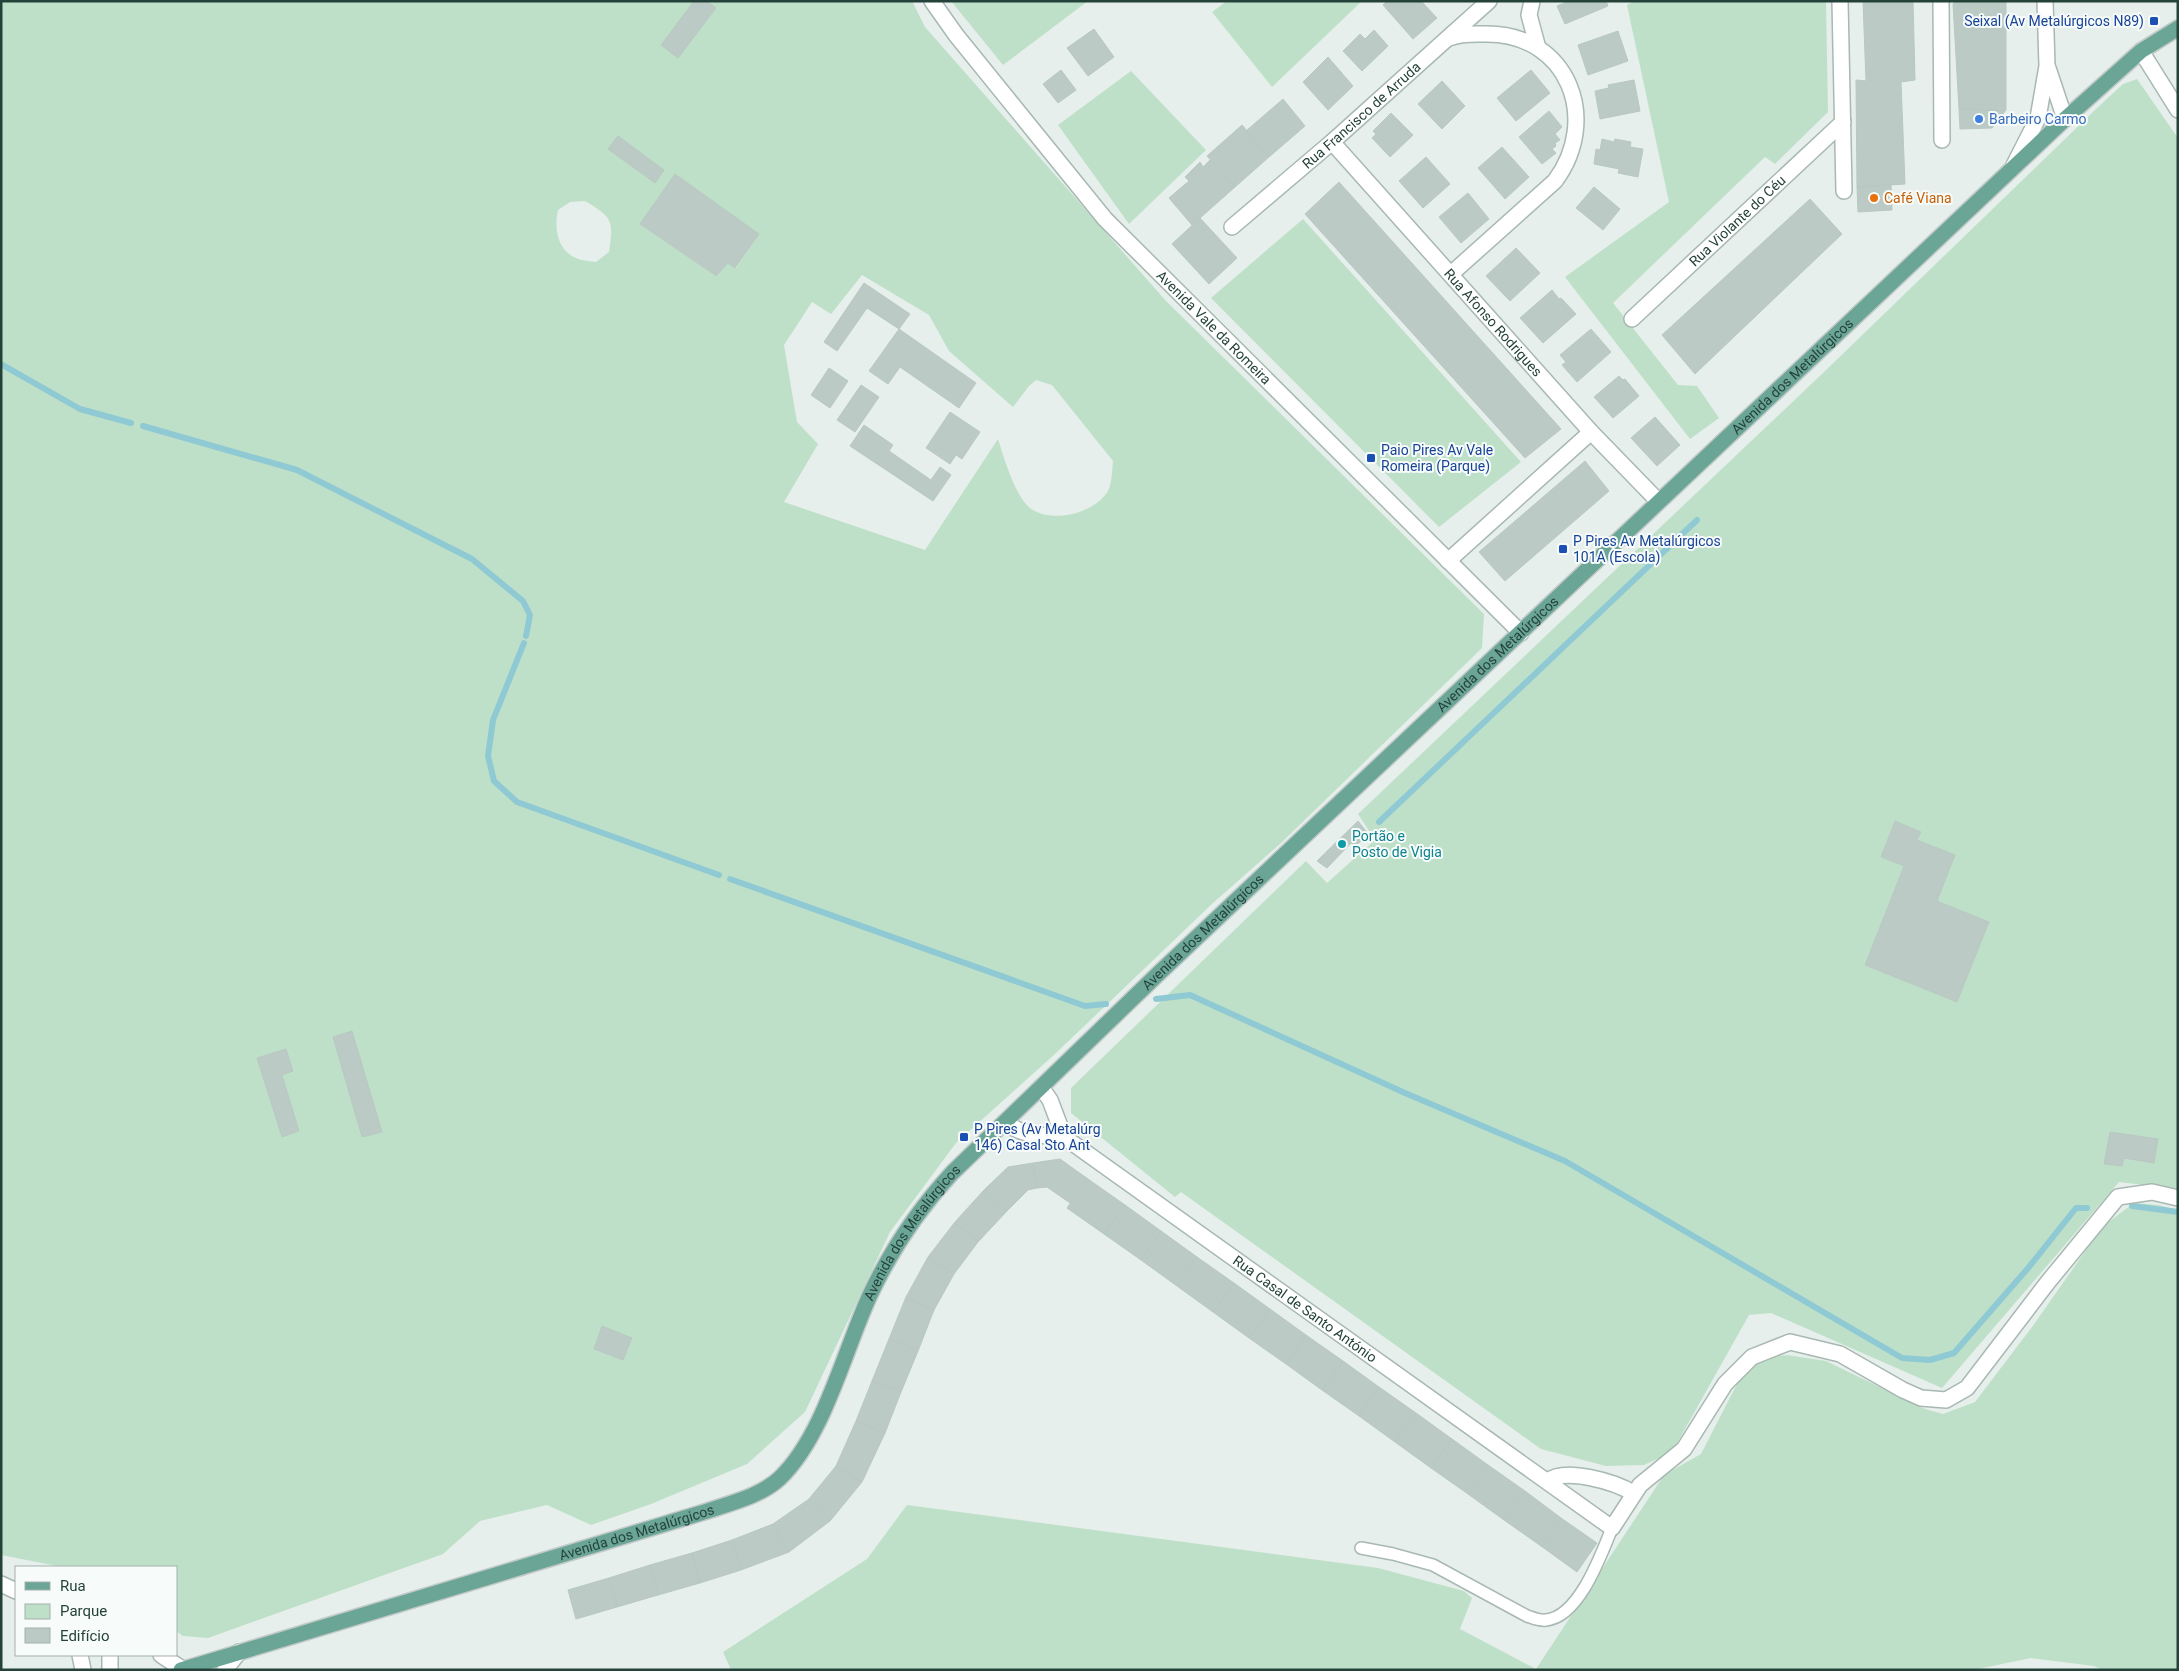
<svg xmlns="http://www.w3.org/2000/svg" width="2179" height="1671" viewBox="0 0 2179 1671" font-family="Roboto,sans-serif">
<rect width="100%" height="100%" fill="#e6efeb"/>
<path fill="#bfe0c8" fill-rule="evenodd" d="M1,1H912L925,27L1166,301L1484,614L1482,648L1280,844L1213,903L1055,1054L956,1143L890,1232L805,1412L747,1464L651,1504L591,1525L547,1505L480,1521L443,1554L208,1638L183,1636L176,1631V1567H62L1,1555ZM585,201C612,217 614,220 609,252L596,262C590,261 582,261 576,258C557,250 554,228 558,210L570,202ZM640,224L759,234L736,268L728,263L715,276ZM862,275L929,315L949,351L1013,407L1029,386L1036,380L1052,385L1113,461C1112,470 1112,484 1108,491C1094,514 1051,524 1030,508C1015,496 1004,458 998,439L925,550L784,502L818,444L797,422L784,345L812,302L831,314Z
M951,1H1088L1003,65Z
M1227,1H1362L1272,87L1212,12Z
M1634,1H1826L1828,112L1775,164L1765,157L1613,303L1678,385L1697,386L1719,418L1690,439L1565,277L1669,202L1627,5Z
M1131,71L1206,150L1129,224L1058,125Z
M2137,79L2178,138V1189L2119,1182L1942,1388L1771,1313L1749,1315L1672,1452L1644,1465L1606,1466L1541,1449L1181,1192L1175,1197L1071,1113V1088L1306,861L1327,883L1375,840L1358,814L1824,372L2096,109L2123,84ZM1895,821L1921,832L1917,840L1937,901L1989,922L1957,1002L1865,965L1904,866L1881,857Z
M1303,219L1521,462L1439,527L1211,298Z
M2134,1203L2159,1205L2178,1210V1670H2103L2094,1666L2031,1658L1973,1670H731L723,1652L867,1559L907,1505L1378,1568L1464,1591L1472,1598L1460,1629L1536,1669L1664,1475L1701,1454L1740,1378L1751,1368L1768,1357L1787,1355L1826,1361L1925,1409L1943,1414L1975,1402L2032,1327L2103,1226Z"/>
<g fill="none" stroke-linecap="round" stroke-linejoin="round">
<path stroke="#8ec9d4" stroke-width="6" d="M1,364L80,409L131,423
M143,426L297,470L472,559L523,601L530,615L526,636
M524,643L493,720L488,756L494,781L517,802L719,875
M1379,822L1697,520
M730,879L1085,1006L1106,1004
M1156,999L1190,995L1405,1093L1565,1161L1902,1358L1930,1360L1954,1353L2029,1267L2076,1208H2087
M2132,1206L2178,1212"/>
</g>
<path fill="#bbcac4" stroke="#b8c9c2" d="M694,1H707L716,8L678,58L661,45Z
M1387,1H1421L1437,18L1413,39L1383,5Z
M1569,1H1606L1608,6L1565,24L1557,6Z
M1863,1H1913L1915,80L1901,82L1905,184L1857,187L1856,80L1866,81Z
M1956,1H2006V110L1959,109L1953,4Z
M1094,29L1114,57L1088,76L1067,48Z
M1374,30L1388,46L1362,71L1343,51L1360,34L1365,39Z
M1618,31L1628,61L1588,75L1578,45Z
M1328,57L1353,86L1328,110L1303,82Z
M1061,70L1076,90L1058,103L1043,84Z
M1531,70L1550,93L1516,121L1497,98Z
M1634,80L1640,111L1600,119L1595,91L1609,88L1608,85Z
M1442,81L1465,106L1442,129L1418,104Z
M1283,99L1305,126L1269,157L1246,131Z
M1959,109L2006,110L1992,128L1960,129Z
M1549,111L1562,127L1555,134L1560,140L1555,143L1556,146L1552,149L1556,153L1542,164L1519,137Z
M1391,113L1413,135L1390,157L1372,138L1376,134L1373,131Z
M1242,125L1269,157L1235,187L1207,156Z
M618,136L664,170L655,183L608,149Z
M1602,139L1614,142L1615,139L1631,142L1630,147L1643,149L1638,177L1618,173L1619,169L1594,164L1596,149L1600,150Z
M1502,147L1529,177L1505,199L1478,168Z
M1426,157L1450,184L1423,208L1399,181Z
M1210,160L1235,187L1192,225L1169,198L1189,181L1185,177L1200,162L1203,167Z
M675,174L759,234L735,268L728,263L716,276L640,224Z
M1339,182L1561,429L1525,458L1305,214Z
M1891,185L1892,210L1858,212L1857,187Z
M1594,187L1620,209L1603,230L1576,208Z
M1468,193L1489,219L1461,243L1439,217Z
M1810,199L1842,234L1695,374L1662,335Z
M1200,218L1237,258L1209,284L1172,244Z
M1516,248L1540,273L1510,301L1486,276Z
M864,283L910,314L899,329L867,308L837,351L824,342Z
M1552,290L1559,299L1561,298L1576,314L1543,343L1520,318Z
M899,329L976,383L959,408L900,367L888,384L869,371Z
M1591,329L1611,352L1577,382L1562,365L1566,362L1560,355Z
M829,368L848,381L830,408L811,395Z
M1619,376L1623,380L1625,379L1639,396L1613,418L1594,397Z
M861,385L879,397L855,432L837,420Z
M950,412L980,432L962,459L956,455L950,464L926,448Z
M1655,417L1680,445L1657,466L1631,438Z
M864,425L893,445L889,451L931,480L940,467L951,475L933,501L850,446Z
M1585,461L1609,491L1505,581L1479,552Z
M1358,821L1369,835L1355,846L1351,843L1327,868L1317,861Z
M1895,821L1921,832L1917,840L1955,855L1937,901L1989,922L1957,1002L1865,965L1904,866L1881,857Z
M352,1031L382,1132L362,1137L333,1037Z
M286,1049L293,1071L282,1075L299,1131L282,1137L257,1058Z
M2110,1132L2158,1139L2154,1163L2124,1158L2122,1166L2104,1164Z
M1060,1159L1088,1179L1070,1203L1047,1187L1037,1188L1033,1163Z
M1033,1163L1037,1188L1028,1190L1007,1211L984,1190L1008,1167Z
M1088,1179L1125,1205L1104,1234L1067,1208Z
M984,1190L1007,1211L978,1242L955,1222Z
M1125,1205L1161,1231L1141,1260L1104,1234Z
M955,1222L978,1242L954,1274L928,1257Z
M1161,1231L1197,1257L1177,1286L1141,1260Z
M928,1257L954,1274L934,1310L906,1297Z
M1197,1257L1234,1283L1213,1312L1177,1286Z
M1234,1283L1270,1309L1249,1338L1213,1312Z
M906,1297L934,1310L918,1351L889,1339Z
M1270,1309L1306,1335L1286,1364L1249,1338Z
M602,1326L632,1338L623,1360L594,1349Z
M1306,1335L1343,1361L1322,1390L1286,1364Z
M889,1339L918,1351L901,1392L872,1381Z
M1343,1361L1379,1387L1359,1416L1322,1390Z
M872,1381L901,1392L885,1433L856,1421Z
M1379,1387L1416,1413L1395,1442L1359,1416Z
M1416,1413L1452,1439L1431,1468L1395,1442Z
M856,1421L885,1433L862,1482L836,1466Z
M1452,1439L1488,1465L1468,1494L1431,1468Z
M1488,1465L1525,1491L1504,1520L1468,1494Z
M836,1466L862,1482L830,1521L809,1499Z
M1525,1491L1561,1518L1541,1546L1504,1520Z
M809,1499L830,1521L789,1552L773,1524Z
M1561,1518L1597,1543L1577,1572L1541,1546Z
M773,1524L789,1552L741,1570L732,1540Z
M732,1540L741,1570L700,1583L692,1553Z
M692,1553L700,1583L658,1595L650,1565Z
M650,1565L658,1595L617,1607L609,1578Z
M609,1578L617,1607L576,1619L568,1590Z"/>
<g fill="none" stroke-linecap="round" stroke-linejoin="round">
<defs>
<path id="service" d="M1361,1548L1393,1554L1433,1565L1527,1616C1533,1618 1539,1621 1546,1620C1579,1617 1601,1555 1612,1528"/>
<g id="minor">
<path d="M1532,1L1529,15L1538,48"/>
<path d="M1840,1L1844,191"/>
<path d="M1941,1L1942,140"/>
<path d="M1449,38C1461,33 1474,34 1487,34C1568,34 1601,119 1555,181L1451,274"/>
<path d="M2141,51L2178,110"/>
<path d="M2048,68L2065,119"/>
<path id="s1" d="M1332,142L1591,432L1658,501"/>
<path d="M2014,165L2038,118L2047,66L2045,1"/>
<path id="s2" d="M1232,227L1332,142L1489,1"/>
<path id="s3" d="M1632,319L1843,122"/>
<path d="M1448,561L1591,432"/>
<path d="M1005,1122C1023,1137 1042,1135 1064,1137L1050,1100L1041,1087"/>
<path id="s4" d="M1064,1137L1612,1528L1640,1485L1684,1449L1725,1384L1752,1357L1790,1342L1840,1354L1903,1390L1921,1398L1946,1400L1967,1388L2048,1282L2118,1197L2152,1192L2178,1198"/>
<path d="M1548,1481C1565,1467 1615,1482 1633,1493"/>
<path d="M1,1584L16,1591"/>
<path d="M80,1655L83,1670"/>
<path d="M110,1655V1670"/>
<path d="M161,1655L184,1670"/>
<path d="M225,1670L239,1652"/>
</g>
<g id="tertiary">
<path id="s5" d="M932,1L956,35L1105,219L1521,633"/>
</g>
<g id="primary">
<path id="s6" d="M181,1670L701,1513C727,1504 760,1497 780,1478C824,1436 844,1351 870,1295C891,1250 918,1210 952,1173L1158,974L2065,119L2141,51L2178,28"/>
</g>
</defs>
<use href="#service" stroke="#a8b8b2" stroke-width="14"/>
<use href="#minor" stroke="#a8b8b2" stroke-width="18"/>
<use href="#tertiary" stroke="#a8b8b2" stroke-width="18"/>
<use href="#primary" stroke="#c2cac8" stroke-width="18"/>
<use href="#service" stroke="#fff" stroke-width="11"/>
<use href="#minor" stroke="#fff" stroke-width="15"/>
<use href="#tertiary" stroke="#fff" stroke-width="15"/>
<use href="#primary" stroke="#6aa596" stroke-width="15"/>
</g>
<g fill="#1a4fb4" stroke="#f7fbf9" stroke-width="2">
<rect x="2149" y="16" width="10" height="10" rx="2.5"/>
<rect x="1366" y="453" width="10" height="10" rx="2.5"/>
<rect x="1558" y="544" width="10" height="10" rx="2.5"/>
<rect x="959" y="1132" width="10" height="10" rx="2.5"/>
</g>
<circle fill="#3f7fe0" stroke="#f7fbf9" stroke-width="2" cx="1979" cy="119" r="5"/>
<circle fill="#e8710a" stroke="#f7fbf9" stroke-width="2" cx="1874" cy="198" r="5"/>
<circle fill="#0f9aa8" stroke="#f7fbf9" stroke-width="2" cx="1342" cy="844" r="5"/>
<g text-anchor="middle" stroke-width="4" stroke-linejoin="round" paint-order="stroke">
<g font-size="14" fill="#164399" stroke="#f7fbf9" text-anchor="start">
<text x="2144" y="26" text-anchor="end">Seixal (Av Metalúrgicos N89)</text>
<text x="1381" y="455">Paio Pires Av Vale<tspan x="1381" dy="16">Romeira (Parque)</tspan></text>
<text x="1573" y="546">P Pires Av Metalúrgicos<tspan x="1573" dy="16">101A (Escola)</tspan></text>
<text x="974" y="1134">P Pires (Av Metalúrg<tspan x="974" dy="16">146) Casal Sto Ant</tspan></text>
</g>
<g font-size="14" fill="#24423a" stroke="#f7fbf9">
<text dy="5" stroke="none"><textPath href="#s2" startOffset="171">Rua Francisco de Arruda</textPath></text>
<text dy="5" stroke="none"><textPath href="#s3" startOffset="144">Rua Violante do Céu</textPath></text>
<text dy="5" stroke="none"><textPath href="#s1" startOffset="242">Rua Afonso Rodrigues</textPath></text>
<text dy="5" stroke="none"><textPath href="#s5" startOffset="432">Avenida Vale da Romeira</textPath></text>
<text dy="5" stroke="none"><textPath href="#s6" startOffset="2141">Avenida dos Metalúrgicos</textPath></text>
<text dy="5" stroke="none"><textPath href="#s6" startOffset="1736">Avenida dos Metalúrgicos</textPath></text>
<text dy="5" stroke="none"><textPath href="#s6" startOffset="1331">Avenida dos Metalúrgicos</textPath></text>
<text dy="5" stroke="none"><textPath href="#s6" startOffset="911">Avenida dos Metalúrgicos</textPath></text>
<text dy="5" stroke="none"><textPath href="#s4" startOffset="296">Rua Casal de Santo António</textPath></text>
<text dy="5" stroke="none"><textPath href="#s6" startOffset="476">Avenida dos Metalúrgicos</textPath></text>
</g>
<g font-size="14" fill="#366cbe" stroke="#f7fbf9" text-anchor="start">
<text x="1989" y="124">Barbeiro Carmo</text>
</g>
<g font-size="14" fill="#c56008" stroke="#f7fbf9" text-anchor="start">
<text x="1884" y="203">Café Viana</text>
</g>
<g font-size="14" fill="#0d838f" stroke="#f7fbf9" text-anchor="start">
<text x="1352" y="841">Portão e<tspan x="1352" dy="16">Posto de Vigia</tspan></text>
</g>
</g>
<rect width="2179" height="1671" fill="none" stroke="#24423a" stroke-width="5"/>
<rect x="15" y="1566" width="162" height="90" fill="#f7fbf9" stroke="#a3b1ad"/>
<rect x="25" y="1582" width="25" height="8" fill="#6aa596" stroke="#a3b1ad"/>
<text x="60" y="1591" font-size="15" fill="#24423a">Rua</text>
<rect x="25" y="1604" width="25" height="15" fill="#bfe0c8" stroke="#a3b1ad"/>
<text x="60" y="1616" font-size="15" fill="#24423a">Parque</text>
<rect x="25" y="1628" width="25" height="15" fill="#bbcac4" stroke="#a3b1ad"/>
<text x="60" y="1641" font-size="15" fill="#24423a">Edifício</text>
</svg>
